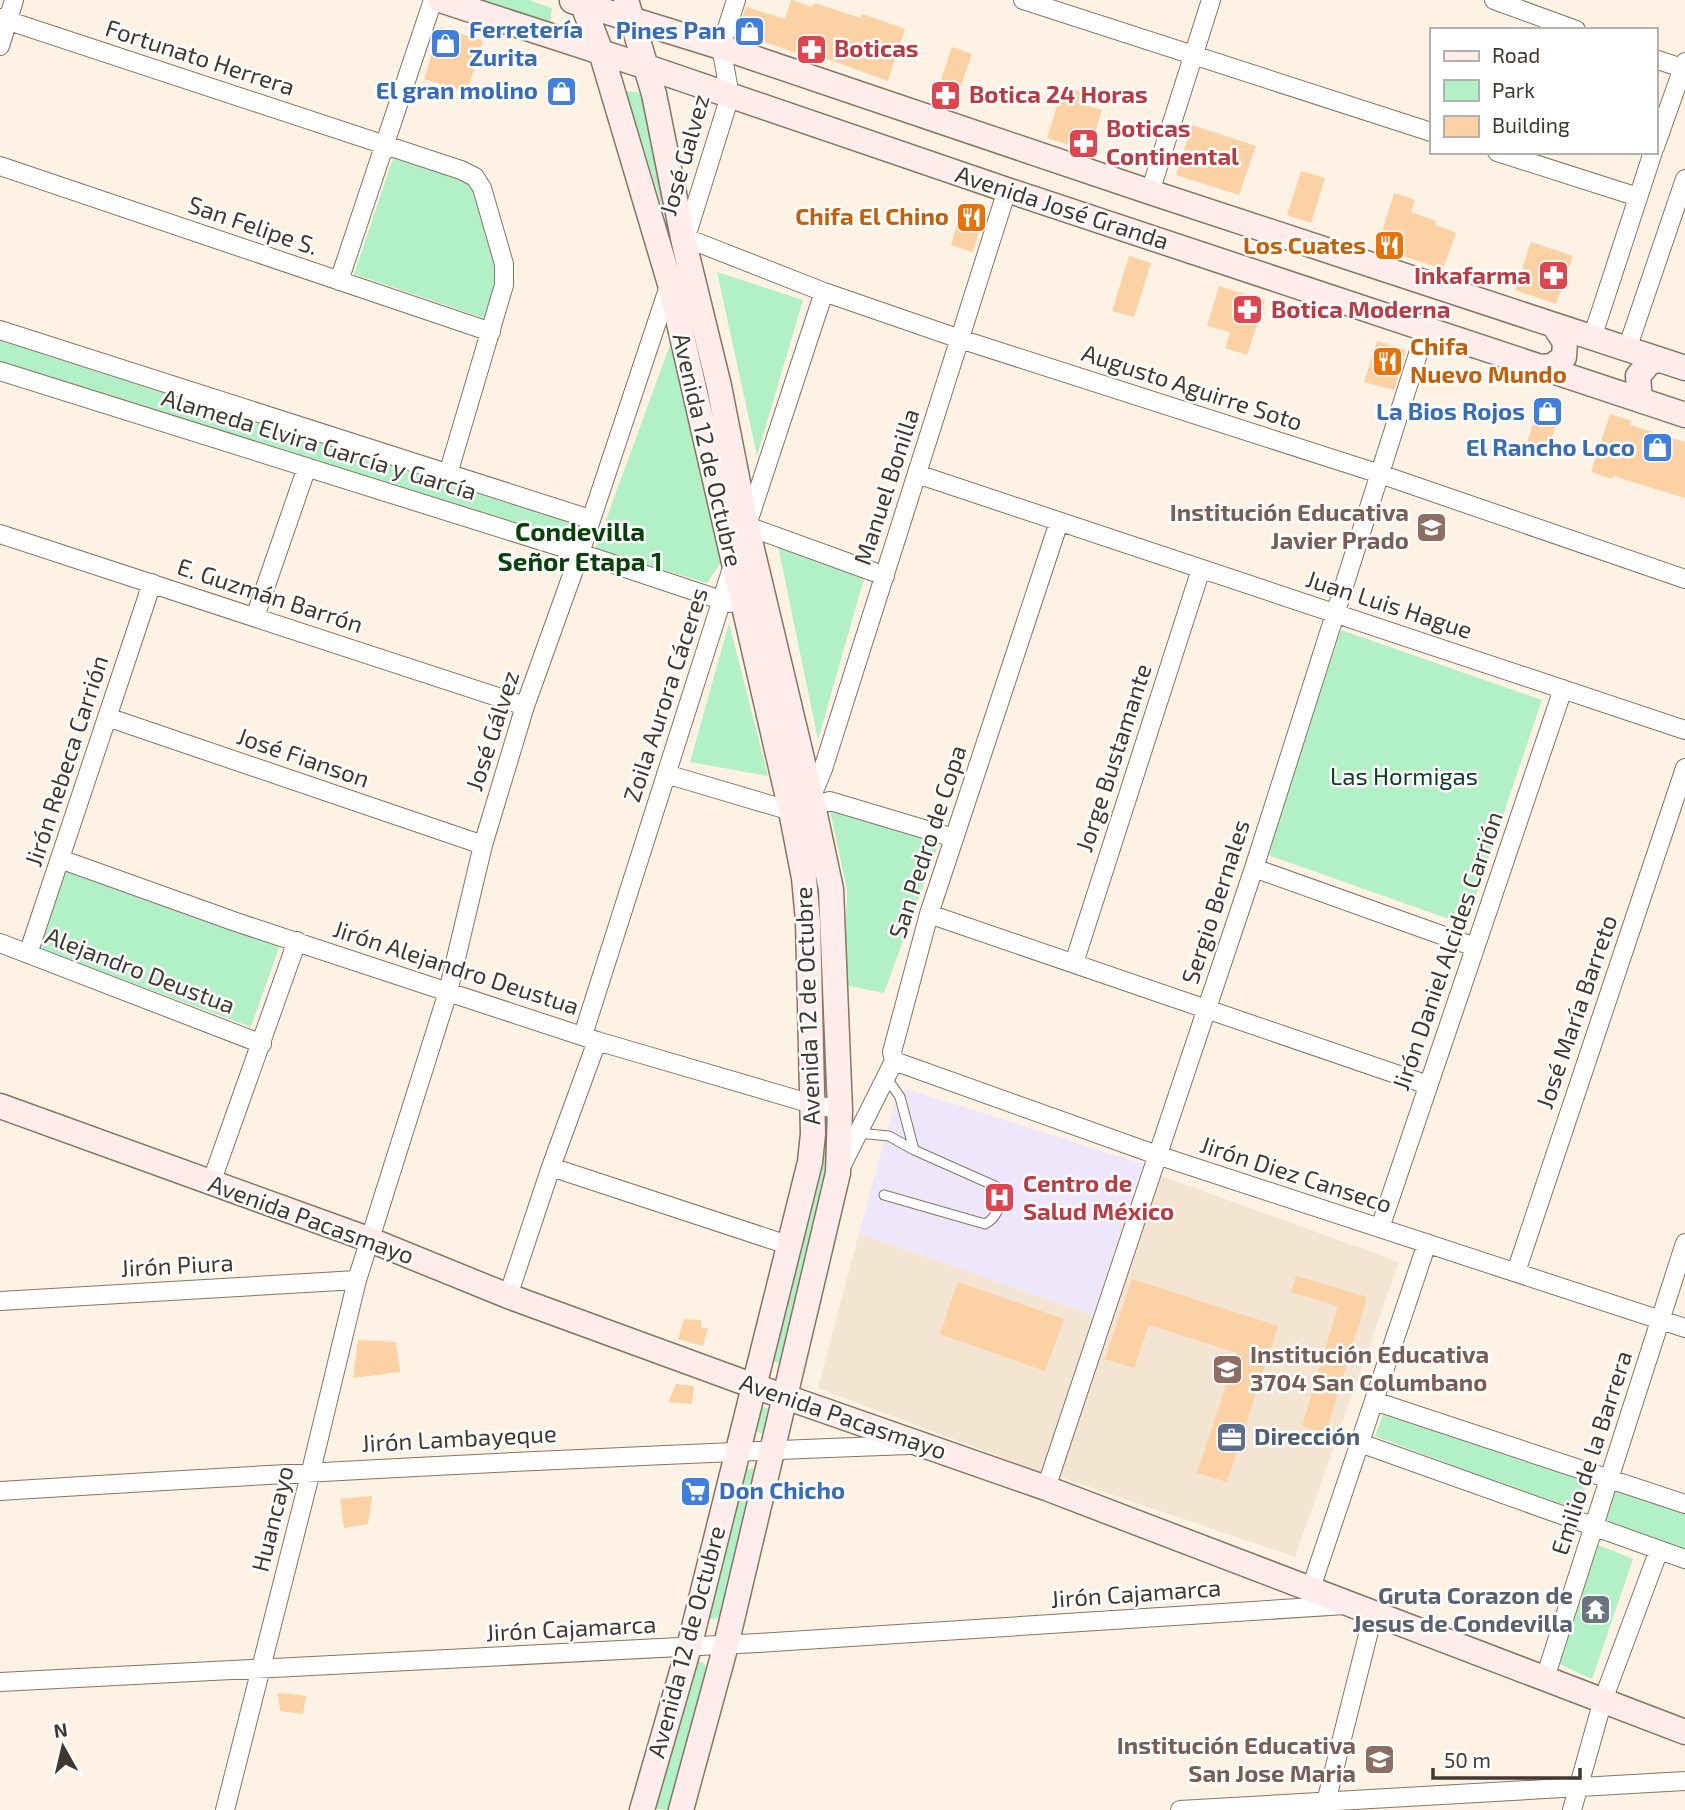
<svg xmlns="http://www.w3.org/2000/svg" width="1685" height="1810" viewBox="0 0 1685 1810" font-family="'Exo 2',sans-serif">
<rect width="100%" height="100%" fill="#fef2e5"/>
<path fill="#f4e4d2" d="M1156,1174L1399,1262L1295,1557L1057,1476Z
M859,1233L1093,1315L1043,1473L818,1388Z"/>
<path fill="#eee6fb" d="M907,1089L1143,1164L1093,1315L859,1233L896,1098Z"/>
<path fill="#b2f0c6" d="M479,0H529L552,8L550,24Z
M626,91L642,93L670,212L663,210Z
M394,155L461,176L477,193L499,277L490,315L483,318L354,274Z
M717,272L803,300L757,456Z
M0,338L571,520L567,539L0,363Z
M671,342L722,561L707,583L595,550Z
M777,541L865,575L818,740Z
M729,623L768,776L690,762Z
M1341,630L1542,700L1466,925L1265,854Z
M829,806L940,840L884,993L844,985L847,890Z
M63,867L282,939L251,1027L35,947Z
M824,1123L830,1125V1157L784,1364L768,1360Z
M759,1406L771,1409L765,1433H760L753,1429Z
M1383,1415L1588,1478L1577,1513L1375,1436Z
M742,1469H756L719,1618L711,1619L705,1616Z
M1614,1486L1685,1509V1551L1604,1522Z
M1596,1544L1633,1559L1592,1679L1555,1662Z
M697,1661L704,1663L706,1668L670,1810L655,1809L653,1802Z"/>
<path fill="#fcd1a3" d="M791,0L812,7L814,3L861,18L862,14L905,29L888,81L822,57L821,61L737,33L746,7L785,19Z
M440,27L483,41L467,92L424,79Z
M952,47L972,54L955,103L935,97Z
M1063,87L1082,92L1078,103L1102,110L1090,151L1047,138Z
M1192,125L1256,146L1239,195L1176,175Z
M1301,171L1325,178L1311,223L1287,215Z
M1394,193L1415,200L1411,212L1436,221L1435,225L1456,233L1443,269L1377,248Z
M964,201L986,208L973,252L951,245Z
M1531,242L1573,256L1556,304L1515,290Z
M1129,256L1151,263L1134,317L1112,311Z
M1219,286L1265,300L1247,355L1225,348L1230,332L1207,326Z
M1377,341L1406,350L1394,390L1364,382Z
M1542,396L1563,402L1547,453L1526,446Z
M1610,414L1631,421L1630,425L1685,442V498L1613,476L1612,479L1591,472Z
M1296,1276L1367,1297L1326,1433L1302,1426L1338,1306L1291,1292Z
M1132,1279L1278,1326L1227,1482L1197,1473L1237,1353L1149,1325L1134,1368L1105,1359Z
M958,1282L1064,1319L1045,1371L940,1334Z
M684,1319L701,1320V1328H708L703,1346L678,1339Z
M358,1340L396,1342L400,1372L353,1378Z
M676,1384L694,1386L692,1404L668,1402Z
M372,1496L368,1524L344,1528L340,1499Z
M278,1693L306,1696L303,1714L280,1711Z"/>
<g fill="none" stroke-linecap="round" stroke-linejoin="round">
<defs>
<path id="lane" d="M886,1077L900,1097L914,1150
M858,1133L889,1136L914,1150L995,1186L1002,1191C1001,1204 997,1218 985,1224L884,1195"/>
<path id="street" d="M1023,0L1431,132
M1494,0L1576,30
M0,18L461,170L475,177L482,188L504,264V285L448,474
M0,46L14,0
M1655,59L1685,69
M1655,147L1685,62
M1497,152L1638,197
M0,166L491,332
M1150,192L1211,0
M686,238L824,292L960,339L1380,474L1685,579
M685,240L730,96L721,47L736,0
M339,281L433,0
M0,330L590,519
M1592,338L1653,152
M1627,349L1685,179
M0,371L580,553L730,603
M917,474L1685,730
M747,525L824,292
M747,526L885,576
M0,534L525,706
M255,617L307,467
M107,717L483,845
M666,774L791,811L830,801L954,838
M811,798L823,769L1007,190
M60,859L236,922L448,992L597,1041L812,1104L840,1110
M1254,868L1475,947
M929,914L1428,1085
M0,943L262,1044
M28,954L152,583
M1074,963L1201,569
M583,1035L733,565
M894,1061L1157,1155L1685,1328
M551,1167L791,1246
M840,1169L894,1061L892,1052L929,914L1059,522
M211,1183L297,941
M1380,1228L1563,689
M1516,1272L1685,768
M508,1296L551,1167L597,1041
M0,1301L357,1280
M1374,1401L1685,1504
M1360,1443L1685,1559
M1046,1488L1254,868L1426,329
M0,1491C303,1472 606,1456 909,1445
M1311,1588L1427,1243
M1545,1678L1685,1243
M0,1682L758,1643L1345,1605
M1326,1802L1369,1631L1376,1613
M225,1810L311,1471L357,1280L448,992L483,845L525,706L580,553L669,286
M1180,1810L1685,1781
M1572,1810L1603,1700L1659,1550"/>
<path id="secondary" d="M440,0L647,67L1007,190L1685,415
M581,0L601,52L670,284L791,811L804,878L808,921L813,1134L810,1162L689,1647L642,1810
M626,0L654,94L684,243L719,386L747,528L813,805L831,889L840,1110L838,1173L726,1645L681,1810
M572,1L721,47L1150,192L1685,368
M1540,367L1552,366L1564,357L1565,342L1555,327
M1640,400L1638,376L1650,362L1659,360
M0,1106L368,1239L508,1296L754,1386L1046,1488L1685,1732"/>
</defs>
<use href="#lane" stroke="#867562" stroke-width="11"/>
<use href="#street" stroke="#867562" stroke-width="20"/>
<use href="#secondary" stroke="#867562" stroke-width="27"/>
<use href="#lane" stroke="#fff" stroke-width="9"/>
<use href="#street" stroke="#fff" stroke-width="18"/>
<use href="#secondary" stroke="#ffeceb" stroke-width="24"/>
</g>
<defs>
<symbol id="shop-square" viewBox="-11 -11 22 22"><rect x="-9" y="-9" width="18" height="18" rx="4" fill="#3f7fe0" stroke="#fff"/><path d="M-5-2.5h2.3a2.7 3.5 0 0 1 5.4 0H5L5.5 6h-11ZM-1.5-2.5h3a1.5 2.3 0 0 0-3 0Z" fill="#fff"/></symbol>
<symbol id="pharmacy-square" viewBox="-11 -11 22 22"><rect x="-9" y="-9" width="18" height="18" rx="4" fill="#e0444e" stroke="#fff"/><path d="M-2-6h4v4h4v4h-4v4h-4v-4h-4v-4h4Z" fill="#fff"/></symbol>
<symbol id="restaurant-square" viewBox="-11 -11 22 22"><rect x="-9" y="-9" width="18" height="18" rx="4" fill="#e8710a" stroke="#fff"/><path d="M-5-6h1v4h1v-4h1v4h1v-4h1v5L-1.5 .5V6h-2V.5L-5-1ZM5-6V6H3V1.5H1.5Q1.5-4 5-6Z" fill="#fff"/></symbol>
<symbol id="school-square" viewBox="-11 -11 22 22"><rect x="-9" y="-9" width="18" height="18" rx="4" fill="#8d6e63" stroke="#fff"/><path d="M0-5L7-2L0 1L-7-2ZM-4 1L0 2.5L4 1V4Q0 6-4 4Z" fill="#fff"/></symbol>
<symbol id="hospital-square" viewBox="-11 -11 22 22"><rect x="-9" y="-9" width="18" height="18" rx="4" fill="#e0444e" stroke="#fff"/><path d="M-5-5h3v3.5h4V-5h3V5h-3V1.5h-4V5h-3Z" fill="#fff"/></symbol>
<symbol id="office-square" viewBox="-11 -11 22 22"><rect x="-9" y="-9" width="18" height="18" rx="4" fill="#5c6f8a" stroke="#fff"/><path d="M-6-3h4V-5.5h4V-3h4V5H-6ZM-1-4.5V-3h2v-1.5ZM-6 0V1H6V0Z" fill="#fff"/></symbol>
<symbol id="supermarket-square" viewBox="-11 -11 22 22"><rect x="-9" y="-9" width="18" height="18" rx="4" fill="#3f7fe0" stroke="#fff"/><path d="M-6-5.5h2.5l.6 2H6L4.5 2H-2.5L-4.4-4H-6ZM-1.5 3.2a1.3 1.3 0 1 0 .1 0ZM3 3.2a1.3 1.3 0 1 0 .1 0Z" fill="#fff"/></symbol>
<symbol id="temple-square" viewBox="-11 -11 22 22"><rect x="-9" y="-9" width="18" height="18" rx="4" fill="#6b7280" stroke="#fff"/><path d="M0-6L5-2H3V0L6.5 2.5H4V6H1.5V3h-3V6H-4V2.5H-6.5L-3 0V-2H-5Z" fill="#fff"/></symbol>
</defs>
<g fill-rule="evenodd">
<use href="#shop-square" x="732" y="14" width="35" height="35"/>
<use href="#shop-square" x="428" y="26" width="35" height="35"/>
<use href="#pharmacy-square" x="794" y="32" width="35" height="35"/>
<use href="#shop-square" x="544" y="74" width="35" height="35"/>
<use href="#pharmacy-square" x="928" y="78" width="35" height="35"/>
<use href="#pharmacy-square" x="1066" y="126" width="35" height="35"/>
<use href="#restaurant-square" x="954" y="200" width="35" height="35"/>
<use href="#restaurant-square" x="1372" y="228" width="35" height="35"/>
<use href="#pharmacy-square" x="1536" y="258" width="35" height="35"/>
<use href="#pharmacy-square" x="1230" y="292" width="35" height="35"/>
<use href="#restaurant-square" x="1370" y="344" width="35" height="35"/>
<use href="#shop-square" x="1530" y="394" width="35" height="35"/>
<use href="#shop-square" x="1640" y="430" width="35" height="35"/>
<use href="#school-square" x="1414" y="510" width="35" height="35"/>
<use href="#hospital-square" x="982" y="1180" width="35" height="35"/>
<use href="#school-square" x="1210" y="1352" width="35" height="35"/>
<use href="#office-square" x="1214" y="1420" width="35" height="35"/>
<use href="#supermarket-square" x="678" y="1474" width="35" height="35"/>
<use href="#temple-square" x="1578" y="1592" width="35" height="35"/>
<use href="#school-square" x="1362" y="1742" width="35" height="35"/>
</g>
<g text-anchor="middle" stroke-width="5" stroke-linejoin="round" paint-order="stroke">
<g font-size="24" font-weight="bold" fill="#366cbe" stroke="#fff" text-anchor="end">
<text x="469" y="38" text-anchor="start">Ferretería<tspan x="469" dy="28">Zurita</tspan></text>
<text x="726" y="39">Pines Pan</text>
<text x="538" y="99">El gran molino</text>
<text x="1525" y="420">La Bios Rojos</text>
<text x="1635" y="456">El Rancho Loco</text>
<text x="719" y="1499" text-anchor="start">Don Chicho</text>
</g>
<g font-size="24" font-weight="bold" fill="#be3a42" stroke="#fff" text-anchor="start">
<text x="834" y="57">Boticas</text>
<text x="969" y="103">Botica 24 Horas</text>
<text x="1106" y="137">Boticas<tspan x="1106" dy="28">Continental</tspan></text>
<text x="1531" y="284" text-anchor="end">Inkafarma</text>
<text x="1271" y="318">Botica Moderna</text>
<text x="1023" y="1192">Centro de<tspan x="1023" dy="28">Salud México</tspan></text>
</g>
<g font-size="24" fill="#413931" stroke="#fff">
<text transform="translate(200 58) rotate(18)" y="8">Fortunato Herrera</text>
<text transform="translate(685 155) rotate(-74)" y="8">José Galvez</text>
<text transform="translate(1062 208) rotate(18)" y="8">Avenida José Granda</text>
<text transform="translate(253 226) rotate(19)" y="8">San Felipe S.</text>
<text transform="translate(1192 388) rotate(18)" y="8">Augusto Aguirre Soto</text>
<text transform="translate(319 445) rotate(17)" y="8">Alameda Elvira García y García</text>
<text transform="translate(707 450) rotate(77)" y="8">Avenida 12 de Octubre</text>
<text transform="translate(887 487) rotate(-72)" y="8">Manuel Bonilla</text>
<text transform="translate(270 596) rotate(18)" y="8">E. Guzmán Barrón</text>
<text transform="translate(1389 605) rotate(18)" y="8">Juan Luis Hague</text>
<text transform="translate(666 695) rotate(-72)" y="8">Zoila Aurora Cáceres</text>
<text transform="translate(493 731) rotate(-72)" y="8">José Gálvez</text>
<text transform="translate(303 758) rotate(19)" y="8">José Fianson</text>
<text transform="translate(1114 758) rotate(-72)" y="8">Jorge Bustamante</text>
<text transform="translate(67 761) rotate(-72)" y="8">Jirón Rebeca Carrión</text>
<text transform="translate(928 842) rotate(-72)" y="8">San Pedro de Copa</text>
<text transform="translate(1216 902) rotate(-72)" y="8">Sergio Bernales</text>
<text transform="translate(1448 951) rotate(-71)" y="8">Jirón Daniel Alcides Carrión</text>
<text transform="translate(456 968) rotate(18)" y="8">Jirón Alejandro Deustua</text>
<text transform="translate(140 971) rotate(21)" y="8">Alejandro Deustua</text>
<text transform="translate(808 1006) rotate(-92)" y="8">Avenida 12 de Octubre</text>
<text transform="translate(1577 1012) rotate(-71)" y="8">José María Barreto</text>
<text transform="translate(1296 1175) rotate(18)" y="8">Jirón Diez Canseco</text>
<text transform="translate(311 1220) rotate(20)" y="8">Avenida Pacasmayo</text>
<text transform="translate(177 1266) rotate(-3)" y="8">Jirón Piura</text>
<text transform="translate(843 1417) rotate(19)" y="8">Avenida Pacasmayo</text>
<text transform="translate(459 1439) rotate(-3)" y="8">Jirón Lambayeque</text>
<text transform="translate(1592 1453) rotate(-72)" y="8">Emilio de la Barrera</text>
<text transform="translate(273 1519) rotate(-76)" y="8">Huancayo</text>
<text transform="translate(1136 1594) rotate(-4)" y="8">Jirón Cajamarca</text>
<text transform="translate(571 1629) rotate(-3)" y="8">Jirón Cajamarca</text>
<text transform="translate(687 1642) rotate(-75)" y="8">Avenida 12 de Octubre</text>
</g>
<g font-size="24" font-weight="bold" fill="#c56008" stroke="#fff" text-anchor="end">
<text x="949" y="225">Chifa El Chino</text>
<text x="1366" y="254">Los Cuates</text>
<text x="1410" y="355" text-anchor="start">Chifa<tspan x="1410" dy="28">Nuevo Mundo</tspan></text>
</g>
<g font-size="24" font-weight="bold" fill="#785e54" stroke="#fff" text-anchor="end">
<text x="1409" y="521">Institución Educativa<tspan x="1409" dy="28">Javier Prado</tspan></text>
<text x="1250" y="1363" text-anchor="start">Institución Educativa<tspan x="1250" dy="28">3704 San Columbano</tspan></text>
<text x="1356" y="1754">Institución Educativa<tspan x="1356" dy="28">San Jose Maria</tspan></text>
</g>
<g font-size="24" fill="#094023" stroke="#fff">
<text x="1404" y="785">Las Hormigas</text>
</g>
<g font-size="24" font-weight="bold" fill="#4e5e75" stroke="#fff" text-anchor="start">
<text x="1254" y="1445">Dirección</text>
</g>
<g font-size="24" font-weight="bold" fill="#5b616d" stroke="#fff" text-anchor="end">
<text x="1573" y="1604">Gruta Corazon de<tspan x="1573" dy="28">Jesus de Condevilla</tspan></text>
</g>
<g font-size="26" font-weight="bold" fill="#08410a" stroke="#fff">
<text x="580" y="541">Condevilla<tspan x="580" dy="30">Señor Etapa 1</tspan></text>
</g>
</g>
<rect x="1430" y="28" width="228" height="126" fill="#ffffff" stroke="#b3b0ad" stroke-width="2"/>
<rect x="1444" y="51" width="35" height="10" fill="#ffeceb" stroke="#b3b0ad" stroke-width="2"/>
<text x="1492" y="63" font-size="21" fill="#413931">Road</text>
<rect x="1444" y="80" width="35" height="21" fill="#b2f0c6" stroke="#b3b0ad" stroke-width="2"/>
<text x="1492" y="98" font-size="21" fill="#413931">Park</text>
<rect x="1444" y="116" width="35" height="21" fill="#fcd1a3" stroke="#b3b0ad" stroke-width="2"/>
<text x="1492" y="133" font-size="21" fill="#413931">Building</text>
<g transform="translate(63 1747) rotate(352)" stroke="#ffffff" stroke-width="5" paint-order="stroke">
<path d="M0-5L12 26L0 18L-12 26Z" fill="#413931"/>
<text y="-10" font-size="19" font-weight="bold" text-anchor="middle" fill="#413931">N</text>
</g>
<path d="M1433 1768v10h147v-10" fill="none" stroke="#413931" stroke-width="3.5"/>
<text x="1444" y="1768" font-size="21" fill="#413931" stroke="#ffffff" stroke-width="5" paint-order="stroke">50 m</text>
</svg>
